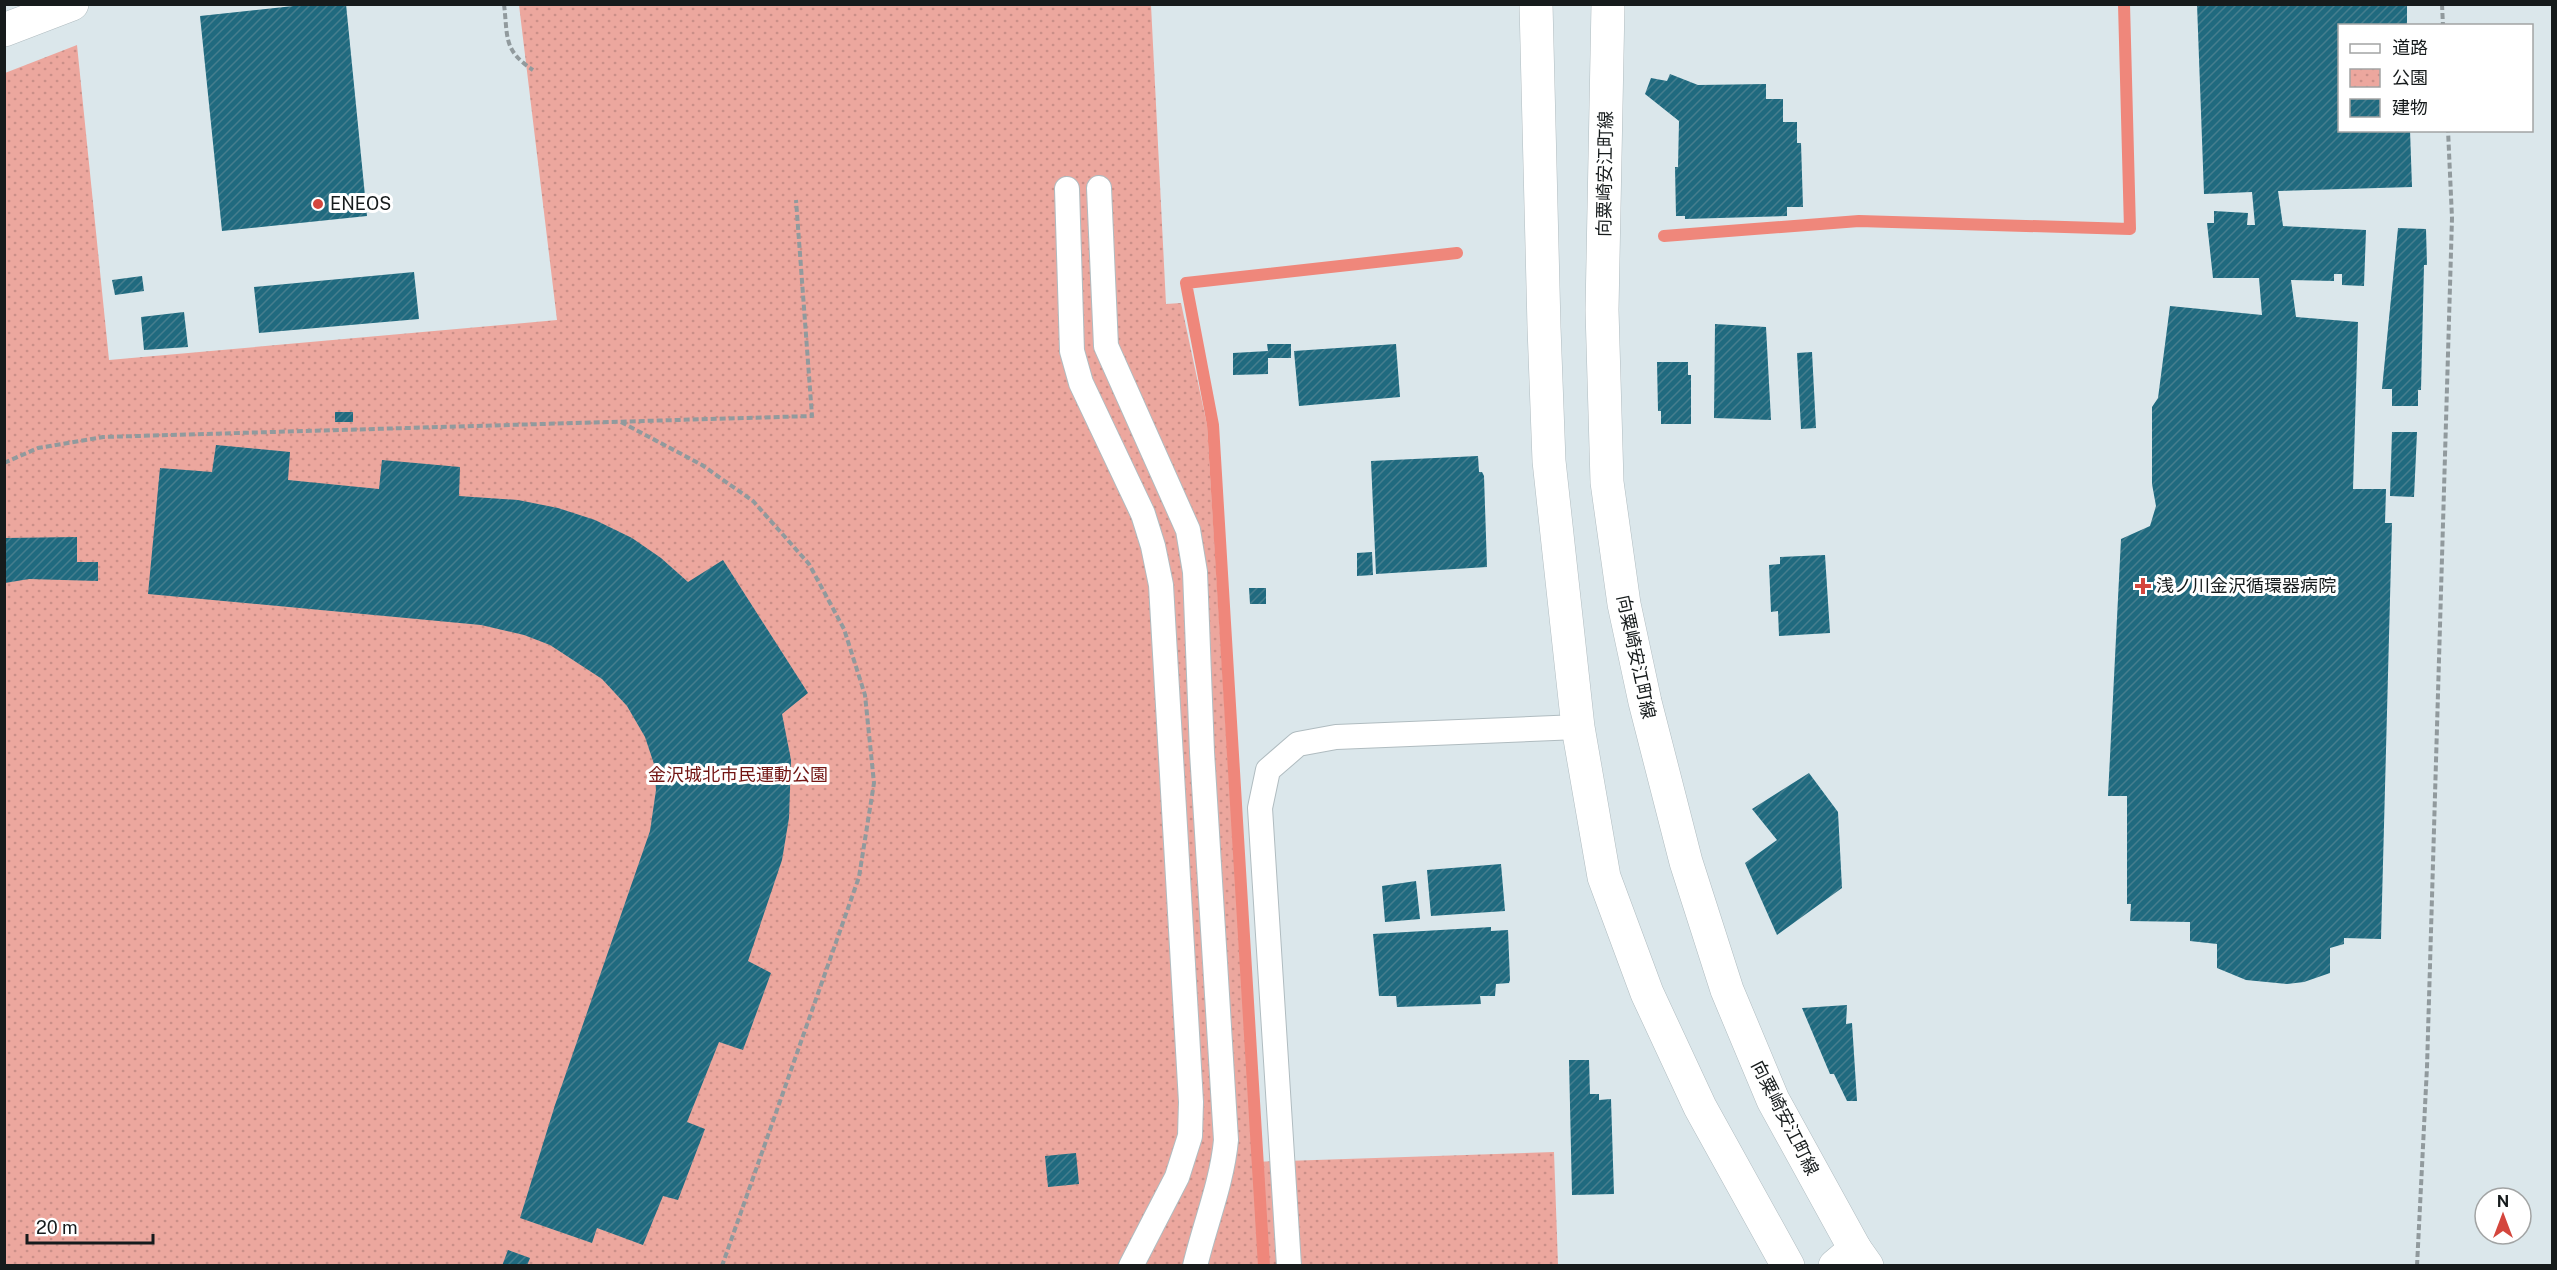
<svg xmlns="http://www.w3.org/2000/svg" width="2557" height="1270" viewBox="0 0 2557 1270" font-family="'Public Sans','Noto Sans JP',sans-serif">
<defs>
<pattern id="park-dots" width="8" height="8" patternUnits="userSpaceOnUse" patternTransform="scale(1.5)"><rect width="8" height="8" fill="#eca79e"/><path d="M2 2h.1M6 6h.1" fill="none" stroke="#ca8f88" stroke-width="1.8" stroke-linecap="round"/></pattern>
<pattern id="building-hatch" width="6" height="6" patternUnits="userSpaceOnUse" patternTransform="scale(1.5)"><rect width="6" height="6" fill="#206a7f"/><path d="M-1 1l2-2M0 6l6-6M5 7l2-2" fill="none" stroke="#467e8e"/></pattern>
</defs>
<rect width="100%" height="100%" fill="#dbe7eb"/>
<path fill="url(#park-dots)" d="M519,5H1151L1166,304L1181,303L1207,425L1253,1162L1554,1152L1558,1265L5,1266V73L77,45L109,360L557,320Z"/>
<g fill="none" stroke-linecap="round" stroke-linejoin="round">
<path stroke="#ef877b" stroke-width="12" d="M1664,236L1859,221L2130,229L2124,4
M1264,1266L1213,425L1186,283L1457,253"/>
</g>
<path fill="url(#building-hatch)" d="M312,4H346L367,216L222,231L200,16Z
M2197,4H2407V26H2340V130H2410L2412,187L2278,191L2283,226L2366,230L2364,286L2342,285V274H2334V281L2291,280L2296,317L2358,322L2353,489H2386L2385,523H2392L2381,939L2344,938V944L2330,948V973L2304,982L2287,984L2246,980L2217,968V944L2190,941V922L2130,921L2131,904H2127V796H2108L2121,539L2150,526L2156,506L2152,484V407L2158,398L2170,306L2262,315L2259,278H2213L2207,223H2214V211L2248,213L2247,225H2255L2252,192L2204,194Z
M1670,74L1698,85L1766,84V99H1783V122H1797V143H1801L1803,207H1787V216L1685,219V216H1676L1675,167H1678L1679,121L1645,94L1651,78L1667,81Z
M2398,228L2426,229L2427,265H2424L2421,390H2418V406H2392V389H2382Z
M414,272L419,319L259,333L254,287Z
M142,276L144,291L115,295L112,280Z
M184,312L188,347L144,350L141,317Z
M1715,324L1766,327L1771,420L1714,418Z
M1267,344H1291V358H1268V374L1233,375V353L1268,351Z
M1396,344L1400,397L1299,406L1294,351Z
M1812,352L1816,428L1801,429L1797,353Z
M1657,362H1688V375H1691V424H1661V411H1658Z
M335,412H353V422H335Z
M2392,432H2417L2414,497L2390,496Z
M216,445L290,452L288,480L379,489L382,460L460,467L459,496L518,500L558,508L595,520L632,538L661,558L688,582L723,560L808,693L782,714L791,760L789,818L782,860L748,961L771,973L743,1050L719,1042L687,1122L705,1129L678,1200L663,1196L643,1245L597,1228L592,1243L520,1218L555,1105L650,831L656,790L654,764L645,737L627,706L602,679L550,645L524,635L481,625L148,594L160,468L212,472Z
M1478,456L1479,472H1482L1484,476L1487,567L1376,574L1371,461Z
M77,537V562H98V581L29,579L5,583V538Z
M1372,552L1373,575L1357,576V553Z
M1825,555L1830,633L1779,636L1778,611L1771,612L1769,565L1780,564V557Z
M1249,588H1266V604H1250Z
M1809,773L1838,812L1842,888L1777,935L1745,863L1777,840L1752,809Z
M1501,864L1505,911L1431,916L1427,870Z
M1416,881L1420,919L1385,922L1382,886Z
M1491,927V931L1508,930L1510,980L1509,983L1496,984L1495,996H1480L1481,1004L1397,1007L1396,996H1379L1373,934Z
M1847,1005L1846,1024L1852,1023L1857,1101H1847L1834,1074H1830L1802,1008Z
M1569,1060H1589L1590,1094H1599V1100L1611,1099L1614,1194L1572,1195Z
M1076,1153L1079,1184L1048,1187L1045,1156Z
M508,1250L530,1258L527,1266H502Z"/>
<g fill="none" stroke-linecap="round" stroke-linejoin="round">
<defs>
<path id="lane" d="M1099,188L1106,346L1188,530L1195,572L1202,752L1226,1140C1222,1183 1205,1224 1195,1266
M1067,189L1072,351L1081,383L1143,514L1153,546L1161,585L1191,1102L1190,1136L1177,1177L1131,1266
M1289,1266L1260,808L1268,770L1298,744L1336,737L1578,727"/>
<path id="street" d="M1835,1266L1855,1249"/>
<path id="secondary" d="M1536,4L1544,327L1549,461L1578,727L1604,877L1647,993L1700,1107L1788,1266
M1608,4L1602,310L1607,482L1624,604L1645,702L1686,862L1727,990L1773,1100L1855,1249L1867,1266"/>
<path id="highway" d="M4,30L72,4"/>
</defs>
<use href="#lane" stroke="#b0bcc0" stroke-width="26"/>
<use href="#street" stroke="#b0bcc0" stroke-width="34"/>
<use href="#secondary" stroke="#b0bcc0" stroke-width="34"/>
<use href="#highway" stroke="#b0bcc0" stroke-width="34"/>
<path stroke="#919a9d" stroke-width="4" stroke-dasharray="6 3" stroke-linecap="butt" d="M504,4C508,38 503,50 533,70
M2442,4L2443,26
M621,422L702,465L753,501L809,564L844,629L865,695L874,783L859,877L722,1266
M4,463L38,448L103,437L812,416L796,200
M2417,1266L2427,1067L2452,218L2448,130"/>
<use href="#lane" stroke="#fff" stroke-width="24"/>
<use href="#street" stroke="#fff" stroke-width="33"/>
<use href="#secondary" stroke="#fff" stroke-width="33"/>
<use href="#highway" stroke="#fff" stroke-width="33"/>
</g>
<g fill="#d4463d" stroke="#fff" stroke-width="2">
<circle cx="318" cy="204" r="6"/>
<path d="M2140 577h6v6h6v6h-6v6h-6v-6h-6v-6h6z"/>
</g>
<g text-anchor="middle" stroke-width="6" stroke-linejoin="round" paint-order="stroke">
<g font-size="18" fill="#161b1c" stroke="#fff">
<text transform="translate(1605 174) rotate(-89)" y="6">向粟崎安江町線</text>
<text transform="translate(1636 657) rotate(78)" y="6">向粟崎安江町線</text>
<text transform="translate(1785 1118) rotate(63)" y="6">向粟崎安江町線</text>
</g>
<g font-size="18" fill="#161b1c" stroke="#fff" text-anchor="start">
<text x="330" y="210">ENEOS</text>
<text x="2156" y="592">浅ノ川金沢循環器病院</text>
</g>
<g font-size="18" fill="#721513" stroke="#fff">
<text x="738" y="781">金沢城北市民運動公園</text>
</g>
</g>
<rect width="2557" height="1270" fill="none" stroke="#161b1c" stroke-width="12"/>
<rect x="2338" y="24" width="195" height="108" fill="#ffffff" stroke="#a2a4a4" stroke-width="1.5"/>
<rect x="2350" y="44" width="30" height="9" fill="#ffffff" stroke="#a2a4a4" stroke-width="1.5"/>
<text x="2392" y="54" font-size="18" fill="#161b1c">道路</text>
<rect x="2350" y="69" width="30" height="18" fill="url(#park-dots)" stroke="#a2a4a4" stroke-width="1.5"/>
<text x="2392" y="84" font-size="18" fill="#161b1c">公園</text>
<rect x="2350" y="99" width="30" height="18" fill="url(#building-hatch)" stroke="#a2a4a4" stroke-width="1.5"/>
<text x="2392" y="114" font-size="18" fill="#161b1c">建物</text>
<g transform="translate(2503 1216)"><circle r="28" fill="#ffffff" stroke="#a2a4a4" stroke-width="1.5"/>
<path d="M0-4.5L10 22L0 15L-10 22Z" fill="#d4463d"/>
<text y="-9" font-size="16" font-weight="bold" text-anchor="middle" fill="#161b1c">N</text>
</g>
<path d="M27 1234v9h126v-9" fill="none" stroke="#161b1c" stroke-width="3"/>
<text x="36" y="1234" font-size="18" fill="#161b1c" stroke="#ffffff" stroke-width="4.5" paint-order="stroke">20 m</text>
</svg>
